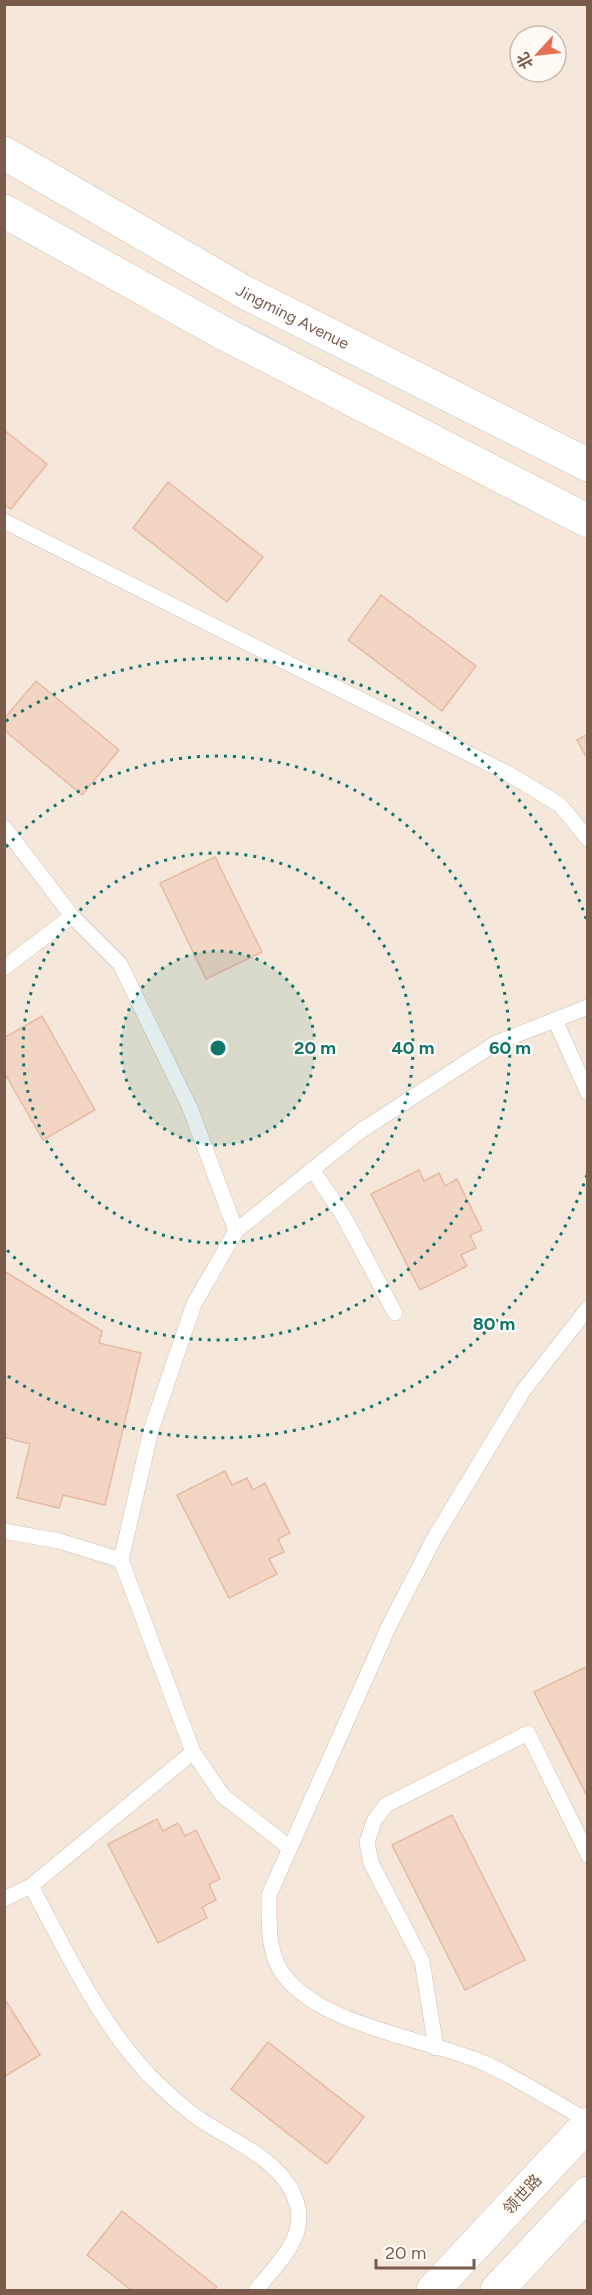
<svg xmlns="http://www.w3.org/2000/svg" width="592" height="2295" viewBox="0 0 592 2295" font-family="Figtree,'Noto Sans SC',sans-serif">
<rect width="100%" height="100%" fill="#fdf6ec"/>
<path fill="#f5e8da" fill-rule="evenodd" d="M5,5H587V2290H5ZM520,36H556V72H520Z"/>
<path fill="#f3d5c3" stroke="#e6bba3" stroke-width="1.5" d="M4,430L47,464L11,509L4,504Z
M168,482L263,557L227,602L133,528Z
M381,595L476,666L442,711L348,640Z
M36,681L119,750L82,795L4,730V719Z
M588,734V760L577,740Z
M215,857L262,952L206,979L160,883Z
M42,1016L95,1110L43,1140L4,1072V1038Z
M419,1170L424,1181L439,1173L445,1186L457,1179L482,1230L470,1235L476,1248L461,1255L467,1266L420,1290L371,1194Z
M4,1271L102,1331L99,1343L141,1353L105,1505L63,1495L59,1508L17,1498L30,1444L4,1437Z
M225,1471L232,1485L247,1478L253,1490L265,1483L290,1533L278,1539L284,1552L269,1559L277,1574L229,1598L177,1495Z
M588,1666V1798L534,1692Z
M452,1815L525,1960L465,1990L392,1845Z
M157,1819L163,1831L178,1823L185,1836L196,1830L220,1879L209,1884L216,1900L202,1907L207,1918L158,1943L108,1844Z
M4,1998L40,2055L4,2077Z
M268,2042L364,2117L327,2164L231,2089Z
M122,2211L217,2287L214,2290H131L87,2255Z"/>
<g fill="none" stroke-linecap="round" stroke-linejoin="round">
<defs>
<path id="service" d="M4,521L509,774L560,805L588,839
M4,827L72,916L120,964L190,1108L236,1231
M4,968L72,916
M555,1020L588,1093
M312,1169L344,1217L395,1313
M588,1308L523,1391L436,1535L389,1626L269,1895C269,1920 267,1953 283,1974C322,2027 426,2038 484,2063C520,2079 554,2102 588,2121
M4,1531L59,1541L121,1560
M290,1848L223,1796L193,1752L121,1560L151,1430L194,1304L236,1231L359,1132L496,1043L588,1007
M31,1886C66,1950 98,2021 149,2075C164,2090 183,2108 201,2120C235,2143 285,2161 297,2204C307,2239 275,2266 256,2290
M4,1899L31,1886L193,1752
M436,2048L422,1961L371,1863L367,1842L374,1821L386,1805L528,1733L588,1855"/>
<g id="tertiary">
<path id="s1" d="M4,153L244,292L588,465"/>
<path d="M4,211L223,333L588,521"/>
<path d="M433,2290L588,2124"/>
<path d="M497,2290L588,2193"/>
</g>
</defs>
<use href="#service" stroke="#d1beb0" stroke-width="16"/>
<use href="#tertiary" stroke="#d1beb0" stroke-width="34"/>
<use href="#service" stroke="#fff" stroke-width="15"/>
<use href="#tertiary" stroke="#fff" stroke-width="33"/>
</g>
<circle cx="218" cy="1048" r="97" fill="#0f766e" fill-opacity=".12"/>
<g fill="none" stroke="#0f766e" stroke-width="3" stroke-dasharray="3 6">
<circle cx="218" cy="1048" r="97"/>
<circle cx="218" cy="1048" r="195"/>
<path d="M6 847A292 292 0 1 1 6 1249"/>
<path d="M587 1175A390 390 0 0 1 6 1375M6 721A390 390 0 0 1 587 921"/>
</g>
<g text-anchor="middle" stroke-width="4.5" stroke-linejoin="round" paint-order="stroke">
<g font-size="16" fill="#7a5c4d" stroke="#fffaf3">
<text dy="6" stroke="none"><textPath href="#s1" startOffset="332">Jingming Avenue</textPath></text>
<text transform="translate(522 2194) rotate(-47)" y="6">领世路</text>
</g>
</g>
<circle cx="218" cy="1048" r="9" fill="#0f766e" stroke="#fffaf3" stroke-width="3"/>
<g font-size="18" text-anchor="middle" font-weight="bold" fill="#0f766e" stroke="#fffaf3" stroke-width="4.5" stroke-linejoin="round" paint-order="stroke">
<text x="315" y="1054">20 m</text>
<text x="413" y="1054">40 m</text>
<text x="510" y="1054">60 m</text>
<text x="494" y="1330">80 m</text>
</g>
<rect width="592" height="2295" fill="none" stroke="#7a5c4d" stroke-width="12"/>
<g transform="translate(538 54) rotate(243)"><circle r="28" fill="#fffaf3" stroke="#cabbb1" stroke-width="1.5"/>
<path d="M0-4.5L10 22L0 15L-10 22Z" fill="#e76f51"/>
<text y="-9" font-size="16" font-weight="bold" text-anchor="middle" fill="#7a5c4d">北</text>
</g>
<path d="M376 2259v9h98v-9" fill="none" stroke="#7a5c4d" stroke-width="3"/>
<text x="385" y="2259" font-size="18" fill="#7a5c4d" stroke="#fffaf3" stroke-width="4.5" paint-order="stroke">20 m</text>
</svg>
